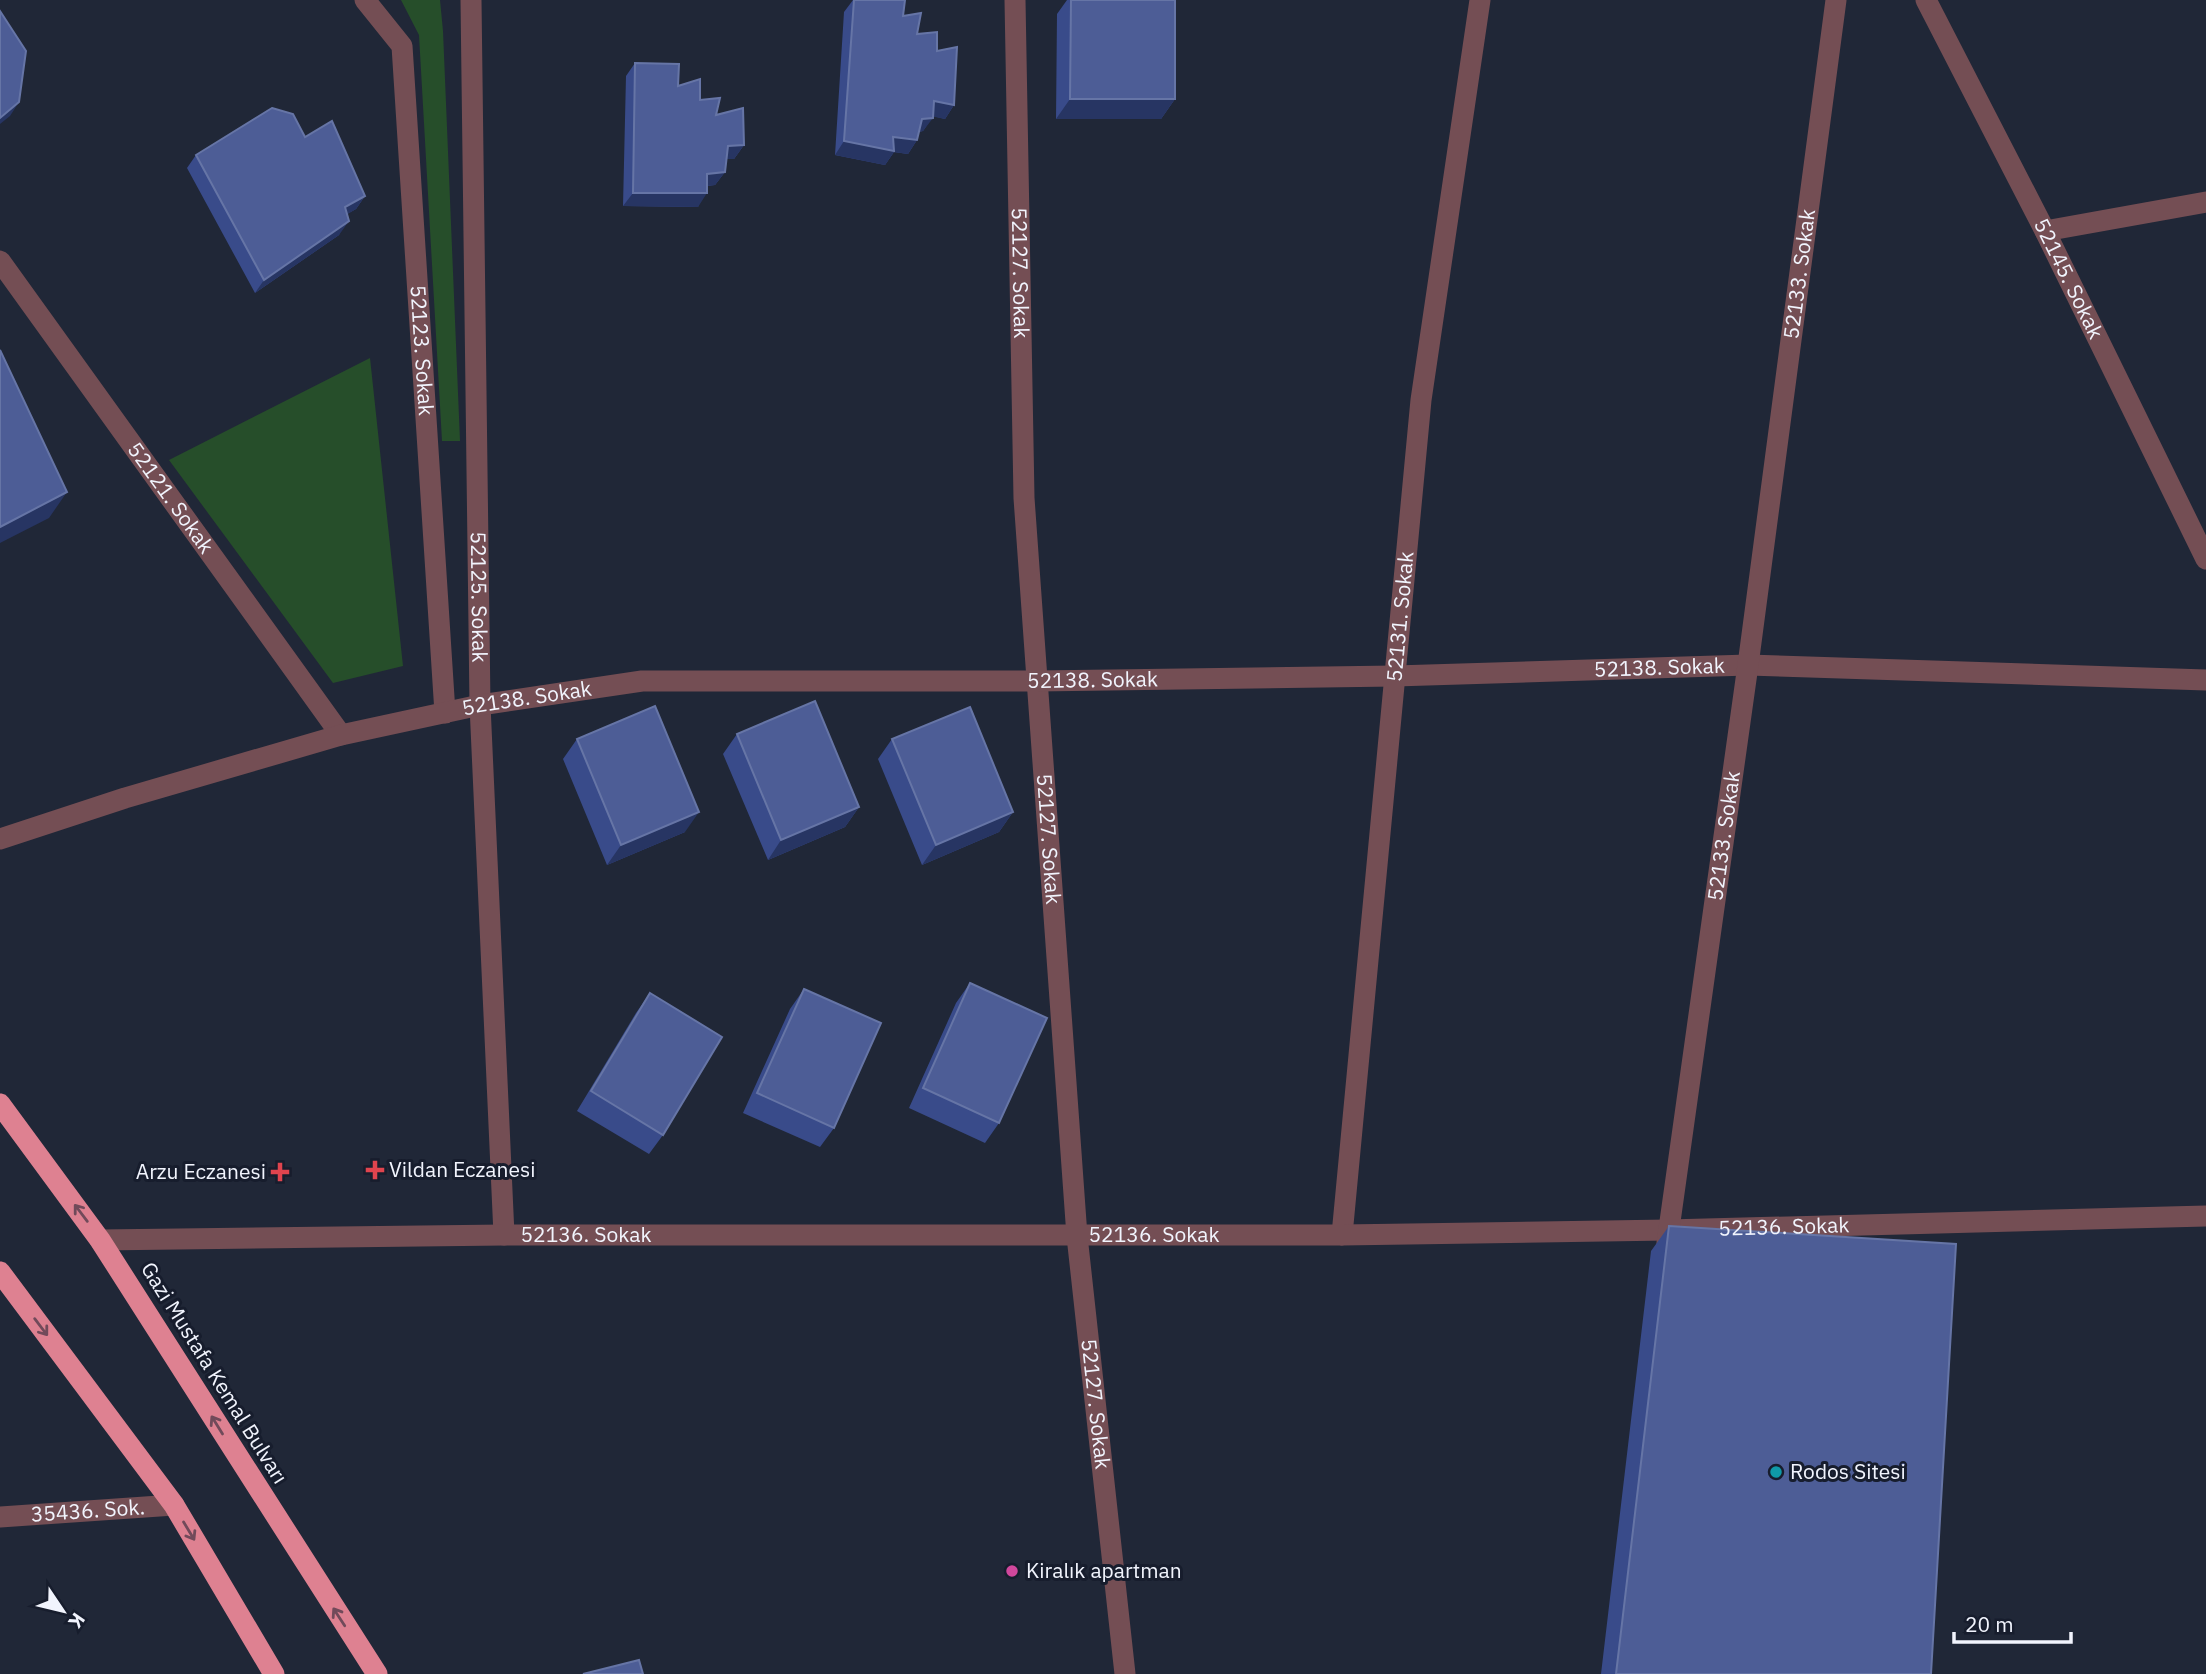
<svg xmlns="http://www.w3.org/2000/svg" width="2206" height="1674" viewBox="0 0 2206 1674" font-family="'IBM Plex Sans',sans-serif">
<rect width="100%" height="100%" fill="#202737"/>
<path fill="#264e2a" d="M401,0H440L443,31L460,441H442L419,35Z
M370,358L403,666L333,683L169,460Z"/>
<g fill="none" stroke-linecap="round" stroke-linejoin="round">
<g stroke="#744e54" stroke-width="21">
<path id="s1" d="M365,0L402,46L445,713"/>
<path id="s2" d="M471,0L480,705L504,1235"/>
<path id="s3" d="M1015,0L1024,498L1077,1236L1125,1674"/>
<path id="s4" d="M1926,0L2045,231L2206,559"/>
<path d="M2045,231L2206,202"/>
<path id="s5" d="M0,261L341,735"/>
<path id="s6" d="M0,839L125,798L341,735L480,705L642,681H1037L1395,676L1748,665L2206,680"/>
<path id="s7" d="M1342,1235L1421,400L1480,0"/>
<path id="s8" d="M100,1240L504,1235H1342L1668,1230L2206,1216"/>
<path id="s9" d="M1667,1243L1748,665L1836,0"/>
<path id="s10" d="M0,1517L174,1505"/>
</g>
<path stroke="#de8191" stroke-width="21" d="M0,1104L100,1240L377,1674
M0,1272L174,1505L274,1674"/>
</g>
<path fill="#394b8a" d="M853,0H905L903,16L917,34L937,51L954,105L945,119L933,116L923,131L919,132L917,140L908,154L894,152L885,165L835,155L844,12Z
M1067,0H1175V99L1161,119H1056L1057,14Z
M635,63L678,86L700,100L744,145L734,159H726L725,172L715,185L707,186L698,207L623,206L626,76Z
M305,137L365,196L356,209L347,214L339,235L255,293L187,168L196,155Z
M737,734L859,807L845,827L768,860L723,754Z
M577,739L685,832L607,865L563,759Z
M892,739L1013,812L999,832L922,865L878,759Z
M970,983L999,1123L985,1143L909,1108L956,1003Z
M804,989L834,1128L820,1147L743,1113L790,1009Z
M650,993L663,1135L649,1154L577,1111L636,1013Z
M1669,1226L1931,1674H1601L1651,1251Z"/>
<path fill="#273563" d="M1070,99H1175L1161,119H1056Z
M934,101L954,105L945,119L925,115Z
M19,102L10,116L0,124V118Z
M933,118L923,131L912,132L922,119Z
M893,137L917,140L908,154L894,152L885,165L835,155L844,141Z
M744,145L734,159H718L728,146Z
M725,172L715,185L698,187L707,174Z
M633,193H707L698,207L623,206Z
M365,196L356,209L336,221L345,207Z
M349,221L339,235L255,293L264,280Z
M67,492L49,518L0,543V527Z
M859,807L845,827L768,860L781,840Z
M699,812L685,832L607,865L621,845Z
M1013,812L999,832L922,865L936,845Z"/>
<path fill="#4d5d96" stroke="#6675a6" stroke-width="2" d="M854,0H905L903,16L921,13L917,34L937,32V51L957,47L954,105L934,101L933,118L922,119L917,140L893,137L894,151L844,141Z
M1071,0H1175V99H1070Z
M0,11L26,51L19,102L0,118Z
M635,63L679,64L678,86L700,79V100L720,98L716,115L743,108L744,145L728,146L725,172L707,174V193H633Z
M272,108L293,114L305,137L332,121L365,196L345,207L349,221L264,280L196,155Z
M0,350L67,492L0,527Z
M815,701L859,807L781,840L737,734Z
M655,706L699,812L621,845L577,739Z
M970,707L1013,812L936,845L892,739Z
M970,983L1047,1018L999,1123L923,1088Z
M804,989L881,1023L834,1128L757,1093Z
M650,993L722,1037L663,1135L591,1091Z
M1669,1226L1956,1244L1931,1674H1616Z
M639,1660L643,1674H583Z"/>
<defs><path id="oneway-shaft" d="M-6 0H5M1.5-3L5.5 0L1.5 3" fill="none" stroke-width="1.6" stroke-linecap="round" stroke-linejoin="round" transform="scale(1.75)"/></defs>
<g stroke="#714a5a">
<use href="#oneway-shaft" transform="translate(81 1213) rotate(-127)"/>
<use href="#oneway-shaft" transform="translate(41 1327) rotate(53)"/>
<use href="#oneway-shaft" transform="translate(217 1425) rotate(-122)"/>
<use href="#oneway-shaft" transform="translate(189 1531) rotate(59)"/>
<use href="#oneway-shaft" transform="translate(339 1617) rotate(-123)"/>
</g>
<g fill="#e0444e" stroke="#171d2d" stroke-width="2.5">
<path d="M371.5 1159.5h7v7h7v7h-7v7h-7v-7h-7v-7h7z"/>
<path d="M276.5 1161.5h7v7h7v7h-7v7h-7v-7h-7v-7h7z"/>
</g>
<circle fill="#0f9aa8" stroke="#171d2d" stroke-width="2.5" cx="1776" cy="1472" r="7"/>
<circle fill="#d1479c" stroke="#171d2d" stroke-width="2.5" cx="1012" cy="1571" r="7"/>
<g text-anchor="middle" stroke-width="6" stroke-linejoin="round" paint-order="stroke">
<g font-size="21" fill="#f1f4fd" stroke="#171d2d">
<text dy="7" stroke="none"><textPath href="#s3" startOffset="273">52127. Sokak</textPath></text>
<text dy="7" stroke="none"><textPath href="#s9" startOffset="978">52133. Sokak</textPath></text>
<text dy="7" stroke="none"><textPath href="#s4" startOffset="313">52145. Sokak</textPath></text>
<text dy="7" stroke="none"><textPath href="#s1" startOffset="364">52123. Sokak</textPath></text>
<text dy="7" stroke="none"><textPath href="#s5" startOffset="292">52121. Sokak</textPath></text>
<text dy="7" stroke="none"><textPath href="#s2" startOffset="597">52125. Sokak</textPath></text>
<text dy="7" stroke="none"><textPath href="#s7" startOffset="621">52131. Sokak</textPath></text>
<text dy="7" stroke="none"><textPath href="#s6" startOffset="1680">52138. Sokak</textPath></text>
<text dy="7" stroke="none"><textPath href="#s6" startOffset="1113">52138. Sokak</textPath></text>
<text dy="7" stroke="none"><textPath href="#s6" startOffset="546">52138. Sokak</textPath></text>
<text dy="7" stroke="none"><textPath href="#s9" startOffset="411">52133. Sokak</textPath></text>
<text dy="7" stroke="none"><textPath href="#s3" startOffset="840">52127. Sokak</textPath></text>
<text dy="7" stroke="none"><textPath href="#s8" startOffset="1684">52136. Sokak</textPath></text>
<text dy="7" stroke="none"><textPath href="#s8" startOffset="486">52136. Sokak</textPath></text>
<text dy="7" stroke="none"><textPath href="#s8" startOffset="1054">52136. Sokak</textPath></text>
<text transform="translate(214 1373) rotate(58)" y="7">Gazi Mustafa Kemal Bulvarı</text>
<text dy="7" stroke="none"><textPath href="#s3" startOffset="1407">52127. Sokak</textPath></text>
<text dy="7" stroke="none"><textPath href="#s10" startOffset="88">35436. Sok.</textPath></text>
</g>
<g font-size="21" fill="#f1f4fd" stroke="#171d2d" text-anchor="start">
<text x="389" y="1177">Vildan Eczanesi</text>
<text x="266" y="1179" text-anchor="end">Arzu Eczanesi</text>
<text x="1790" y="1479">Rodos Sitesi</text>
<text x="1026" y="1578">Kiralık apartman</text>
</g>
</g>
<g transform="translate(63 1611) rotate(125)" stroke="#171d2d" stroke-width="5" paint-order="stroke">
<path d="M0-5L12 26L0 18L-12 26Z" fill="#f1f4fd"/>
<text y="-10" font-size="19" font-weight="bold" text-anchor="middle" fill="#f1f4fd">K</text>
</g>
<path d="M1954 1632v10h117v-10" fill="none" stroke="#f1f4fd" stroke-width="3.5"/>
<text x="1965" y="1632" font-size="21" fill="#f1f4fd" stroke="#171d2d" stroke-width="5" paint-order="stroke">20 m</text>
</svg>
